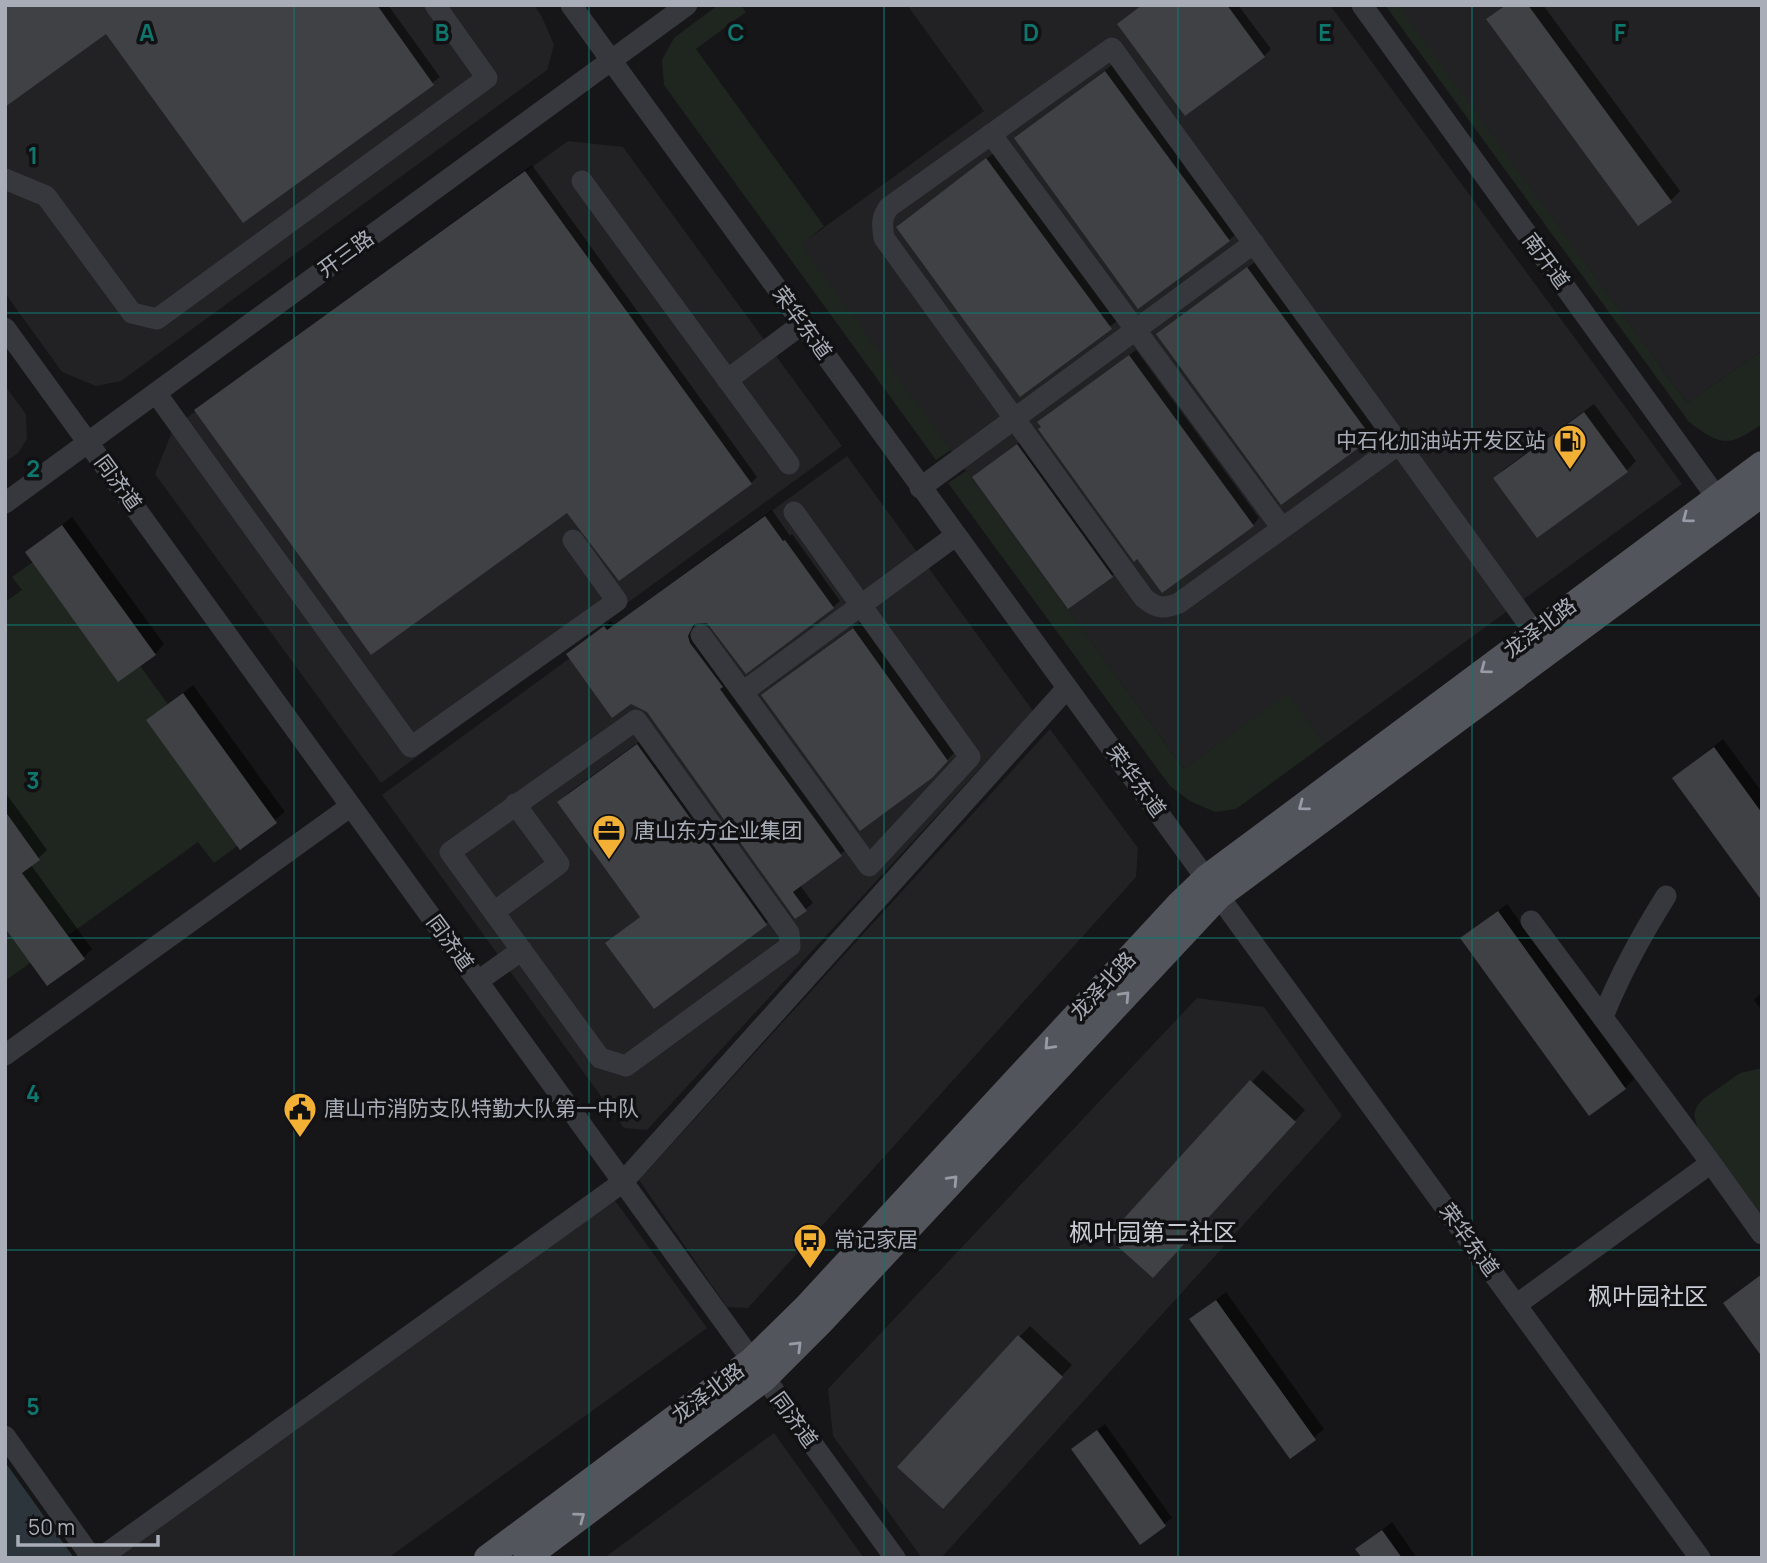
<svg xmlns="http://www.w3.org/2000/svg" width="1767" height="1563" viewBox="0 0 1767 1563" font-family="Manrope,'Noto Sans SC',sans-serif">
<rect width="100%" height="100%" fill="#161618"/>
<path fill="#222225" d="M5,5H534L542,17L554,45L547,70L121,381L96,386L62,372L5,293Z
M907,5H1330L1682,484L1325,744L1288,694L1184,769L800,245L984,111Z
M1397,5H1762V351L1687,403Z
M568,141L623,147L842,446L381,783L155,474L174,427Z
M5,386L26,414L27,439L18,453L5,462Z
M847,456L1033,711L647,1130L624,1128L382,795Z
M1050,729L1138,848L1136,877L748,1308L727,1307L639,1180Z
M1197,998L1264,1007L1342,1116L941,1558H922L833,1436L828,1389Z
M614,1199L707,1328L388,1558H117Z
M774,1433L864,1558H604Z"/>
<path fill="#1e261f" d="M718,5H741L746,12L696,49L824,226L801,245L951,450L936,460L664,85L662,60L674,38Z
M1385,5H1398L1687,403L1762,351V424C1727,448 1722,446 1689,422Z
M966,471L1184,769L1288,693L1325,744L1236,809L1215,812L1190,801L1170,786L948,483Z
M54,547L259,830L214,863L198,842L5,981V602L22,590L12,577Z
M1762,1068V1216L1698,1129L1694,1115L1697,1106L1703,1099L1740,1073Z"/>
<path fill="#2c353c" d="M5,1462L74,1558H5Z"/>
<path fill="#0007" d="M5,5H388L440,77L244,221L106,32Z
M1142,5H1238L1271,49L1264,56Z
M1505,5H1543L1680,191L1671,200L1489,19Z
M1112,65L1236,234L1229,240L1016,138Z
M994,153L1117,321L1020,394L898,225Z
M532,165L757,477L751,483L567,511L203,404Z
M1255,262L1378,430L1282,503L1165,328Z
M1136,350L1259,518L1253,525L1046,416Z
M1594,404L1636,461L1627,470L1495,478L1504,469Z
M1024,439L1118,569L1112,576L974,477Z
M772,510L790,536L792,534L840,601L833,607L695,622L694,630L848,848L800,885L813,903L796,917L648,711L568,654L611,621L614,625Z
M72,517L164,644L155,654L27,553Z
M860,622L954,753L931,777L770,689Z
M193,685L285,812L240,847L148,720Z
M647,736L775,914L766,923L607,943L641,916L559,802L568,793Z
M1723,739L1762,792V898L1674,778Z
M5,792L47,850L31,865L92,949L83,958L5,887Z
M1507,904L1634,1079L1625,1088L1463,938Z
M1762,992V1011L1754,1000Z
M1263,1070L1305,1110L1164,1265L1110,1237Z
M1762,1274V1354L1725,1303Z
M1226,1292L1324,1429L1290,1457L1191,1319Z
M1030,1326L1072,1365L953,1495L1019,1337Z
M1105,1424L1172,1518L1140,1542L1073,1449Z
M1392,1522L1417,1558H1364L1358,1549Z"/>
<path fill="#404145" d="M5,5H377L434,85L243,223L106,34L5,107Z
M1142,5H1227L1265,57L1185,116L1117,24Z
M1506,5H1528L1672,202L1638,226L1486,19Z
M1105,71L1230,241L1138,309L1014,138Z
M986,158L1112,329L1020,397L896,227Z
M525,171L752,484L619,581L567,513L371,655L194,410Z
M1247,267L1372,438L1281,505L1156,334Z
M1129,355L1254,526L1162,593L1137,559L1134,562L1038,429L1041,427L1037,422Z
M1584,412L1628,472L1537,538L1493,478Z
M1017,444L1113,577L1068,609L972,477Z
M765,516L783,541L785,540L834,608L746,674L707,623L694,624L688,636L690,643L723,687L720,689L842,856L793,892L807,911L795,919L647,712L631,704L612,718L566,654L604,626L607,630Z
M62,525L156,655L118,682L25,552Z
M853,628L948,761L932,778L860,831L761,695Z
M183,693L277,823L240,850L146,720Z
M637,744L767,925L654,1009L605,943L640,917L557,802Z
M1714,747L1762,813V901L1672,778Z
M5,811L40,860L22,873L85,959L47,986L5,928Z
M1498,911L1626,1089L1589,1116L1460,938Z
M1250,1080L1296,1122L1153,1278L1107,1237Z
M1762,1274V1357L1723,1303Z
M1216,1300L1316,1440L1290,1459L1189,1319Z
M1018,1335L1063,1377L943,1509L897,1467Z
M1097,1430L1166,1526L1140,1545L1071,1449Z
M1382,1530L1402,1558H1362L1355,1549Z"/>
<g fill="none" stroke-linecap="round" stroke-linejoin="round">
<path stroke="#37383d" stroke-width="21" d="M571,5L1700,1558
M1362,5L1725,509
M1112,48L1399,444L1179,603C1164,609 1157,609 1144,598L884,238C882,225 881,217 889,207Z
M991,134L1282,528
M5,179L46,196L132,313L157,319L487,78L435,5
M582,181L789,464
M5,328L895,1558
M727,380L802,324
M156,393L411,747L617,601L573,540
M1399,444L1534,632
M920,488L1254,243
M5,503L687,5
M701,635L869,866L970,757L794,512
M743,692L955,536
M636,720L789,933L790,946L626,1066L600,1058L450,852Z
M494,912L559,864L515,804
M1531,921L1711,1163L1762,1234
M478,981L522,950
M1603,1017C1620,974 1641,936 1666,896
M5,1055L351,806
M1516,1305L1711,1163
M5,1436L92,1558
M100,1558L623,1182L1067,688"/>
<path stroke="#53555c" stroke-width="26" d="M487,1558L751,1361L806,1307L1179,904L1206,878L1762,464
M526,1558L764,1379L820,1323L1219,896L1762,494"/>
</g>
<defs><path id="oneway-chevron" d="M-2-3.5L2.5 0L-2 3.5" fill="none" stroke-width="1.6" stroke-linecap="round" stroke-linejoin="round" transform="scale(1.75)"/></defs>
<g stroke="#979ba6">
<use href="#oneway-chevron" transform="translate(1687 518) rotate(143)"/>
<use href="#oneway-chevron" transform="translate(1485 669) rotate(143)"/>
<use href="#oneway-chevron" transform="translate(1303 806) rotate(143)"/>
<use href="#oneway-chevron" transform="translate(1125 996) rotate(-47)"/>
<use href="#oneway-chevron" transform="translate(1049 1045) rotate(133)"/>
<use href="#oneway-chevron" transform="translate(953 1180) rotate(-47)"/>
<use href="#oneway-chevron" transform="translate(797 1346) rotate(-45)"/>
<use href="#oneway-chevron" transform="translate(580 1517) rotate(-37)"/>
</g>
<path fill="none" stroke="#0f766e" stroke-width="2" stroke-opacity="0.55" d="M294,5V1558M589,5V1558M884,5V1558M1178,5V1558M1472,5V1558M5,313H1762M5,625H1762M5,938H1762M5,1250H1762"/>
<defs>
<symbol id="fuel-pin" viewBox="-11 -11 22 30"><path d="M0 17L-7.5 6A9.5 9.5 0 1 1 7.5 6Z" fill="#f2b134" stroke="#111113"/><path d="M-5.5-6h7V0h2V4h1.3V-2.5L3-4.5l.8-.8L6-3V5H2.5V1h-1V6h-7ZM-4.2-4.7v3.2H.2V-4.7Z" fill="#111"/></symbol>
<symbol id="office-pin" viewBox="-11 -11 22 30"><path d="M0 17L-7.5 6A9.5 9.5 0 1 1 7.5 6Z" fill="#f2b134" stroke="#111113"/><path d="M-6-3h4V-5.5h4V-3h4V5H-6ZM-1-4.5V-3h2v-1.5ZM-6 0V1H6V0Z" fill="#111"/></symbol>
<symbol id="civic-pin" viewBox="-11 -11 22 30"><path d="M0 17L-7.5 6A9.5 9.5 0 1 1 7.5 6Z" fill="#f2b134" stroke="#111113"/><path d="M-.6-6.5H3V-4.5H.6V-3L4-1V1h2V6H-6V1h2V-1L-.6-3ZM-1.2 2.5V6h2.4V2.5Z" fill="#111"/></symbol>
<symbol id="bus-pin" viewBox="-11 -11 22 30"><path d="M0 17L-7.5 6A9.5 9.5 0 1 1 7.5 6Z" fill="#f2b134" stroke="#111113"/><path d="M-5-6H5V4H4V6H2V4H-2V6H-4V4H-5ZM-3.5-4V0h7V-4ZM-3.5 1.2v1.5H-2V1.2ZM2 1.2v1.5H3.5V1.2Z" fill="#111"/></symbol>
</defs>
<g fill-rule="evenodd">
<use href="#fuel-pin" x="1551" y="422" width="38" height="52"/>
<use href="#office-pin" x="590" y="812" width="38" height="52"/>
<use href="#civic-pin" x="281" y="1090" width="38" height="52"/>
<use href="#bus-pin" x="791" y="1221" width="38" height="52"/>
</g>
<g text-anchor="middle" stroke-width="7" stroke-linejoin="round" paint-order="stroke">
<g font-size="21" fill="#a8adb8" stroke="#111113">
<text transform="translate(346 254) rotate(-36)" y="7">开三路</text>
<text transform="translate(1546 261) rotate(54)" y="7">南开道</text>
<text transform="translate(802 323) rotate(54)" y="7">荣华东道</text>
<text transform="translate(118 483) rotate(54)" y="7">同济道</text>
<text transform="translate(1540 628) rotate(-37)" y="7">龙泽北路</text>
<text transform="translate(1136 781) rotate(54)" y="7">荣华东道</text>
<text transform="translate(450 943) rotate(54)" y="7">同济道</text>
<text transform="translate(1103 986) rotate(-47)" y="7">龙泽北路</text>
<text transform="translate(1469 1240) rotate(54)" y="7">荣华东道</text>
<text transform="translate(708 1393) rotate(-37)" y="7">龙泽北路</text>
<text transform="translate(794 1420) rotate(54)" y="7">同济道</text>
</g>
<g font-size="21" fill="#a8adb8" stroke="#111113" text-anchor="start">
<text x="1546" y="448" text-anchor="end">中石化加油站开发区站</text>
<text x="634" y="838">唐山东方企业集团</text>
<text x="324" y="1116">唐山市消防支队特勤大队第一中队</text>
<text x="834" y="1247">常记家居</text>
</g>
<g font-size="24" fill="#c9ccd4" stroke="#111113">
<text x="1153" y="1241">枫叶园第二社区</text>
<text x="1648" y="1305">枫叶园社区</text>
</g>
</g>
<g font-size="23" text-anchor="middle" font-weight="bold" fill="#0f766e" stroke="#111113" stroke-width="7" stroke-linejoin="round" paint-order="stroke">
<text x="147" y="41">A</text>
<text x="442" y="41">B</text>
<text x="736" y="41">C</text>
<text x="1031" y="41">D</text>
<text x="1325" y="41">E</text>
<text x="1620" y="41">F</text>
<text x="33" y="164">1</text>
<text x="33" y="477">2</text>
<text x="33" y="789">3</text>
<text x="33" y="1102">4</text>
<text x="33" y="1415">5</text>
</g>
<rect width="1767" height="1563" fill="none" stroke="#a8adb8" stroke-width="14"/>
<path d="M18 1535v10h140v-10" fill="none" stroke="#a8adb8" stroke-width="3.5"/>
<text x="28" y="1535" font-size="21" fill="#a8adb8" stroke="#111113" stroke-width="5" paint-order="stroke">50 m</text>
</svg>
